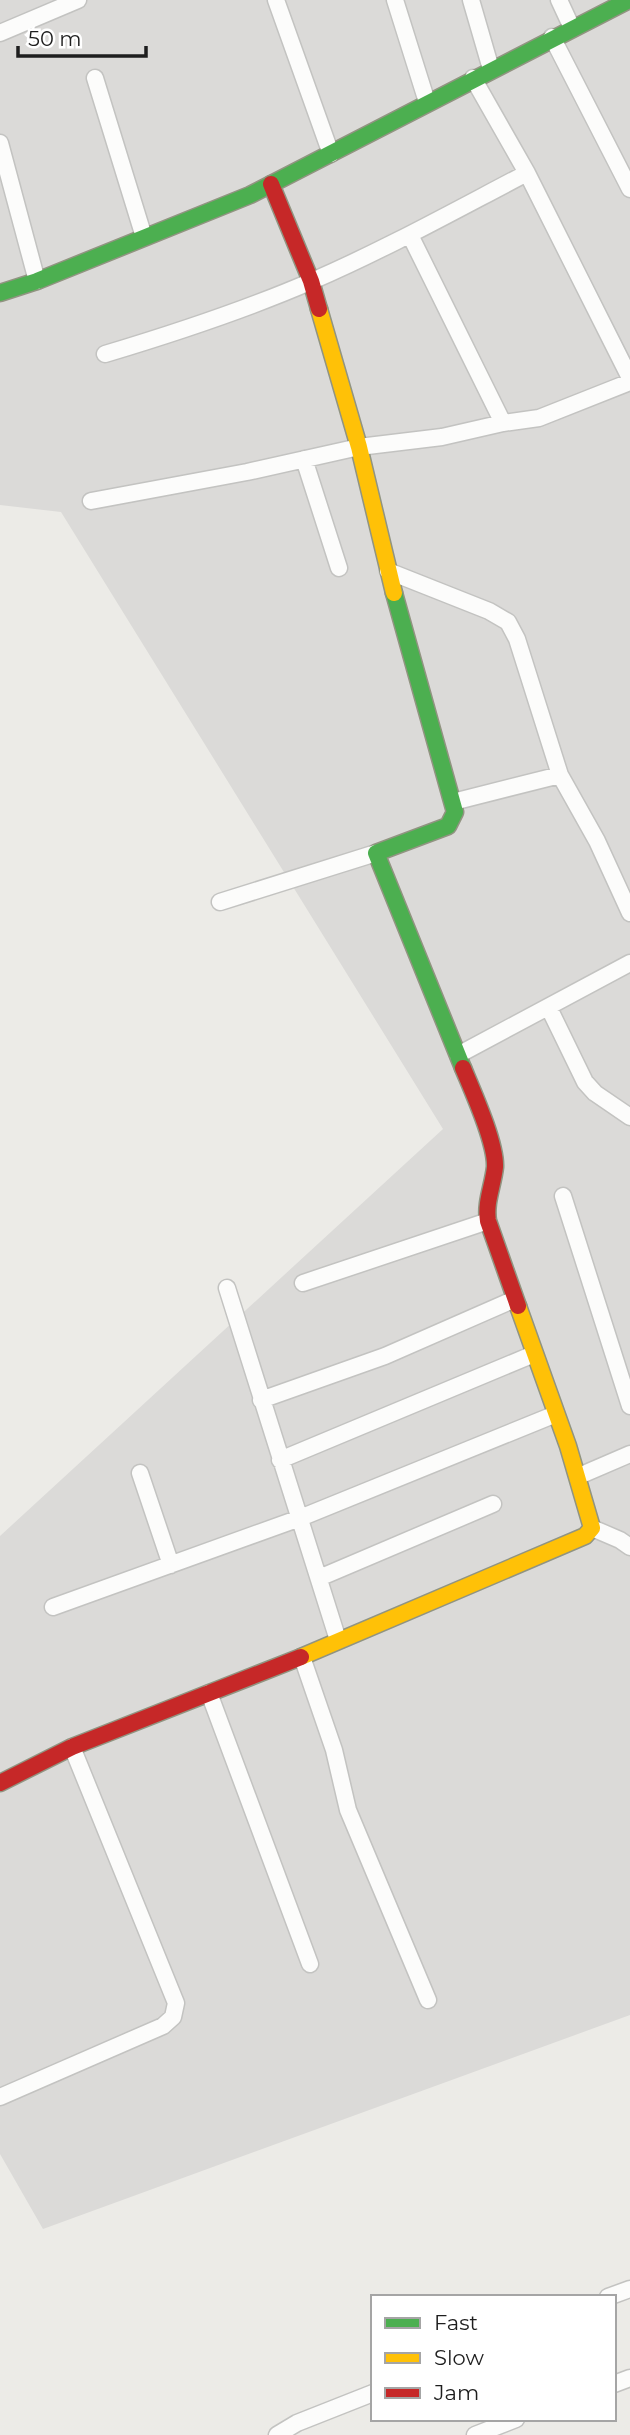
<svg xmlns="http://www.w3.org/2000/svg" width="630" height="2435" viewBox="0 0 630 2435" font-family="Montserrat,sans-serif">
<rect width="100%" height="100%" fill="#ecebe7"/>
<path fill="#dbdad8" d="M0,0H630V2015L43,2229L0,2154V1536L443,1129L61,512L0,505Z"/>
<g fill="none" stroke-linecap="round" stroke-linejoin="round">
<defs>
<path id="street" d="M276,0L331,154
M395,0L427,102
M471,0L491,69
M559,0L572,28
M0,33L78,0
M552,37L630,189
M95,78L144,237
M473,78L527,173L630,378
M0,143L37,281
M410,235L503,423
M105,354C175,333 245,310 312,281C386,249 456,210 527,173
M304,459L339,568
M91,501L247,472L359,447L442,437L503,423L539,418L630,382
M388,571L489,611L508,622L517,639L560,775L597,841L630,913
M453,802L560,775
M220,902L376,853
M549,1008L585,1082L595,1093L630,1117
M458,1055L630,963
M563,1196L630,1406
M303,1283L488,1221
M227,1288L338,1640
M261,1400L385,1356L515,1299
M280,1460L534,1354
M140,1473L171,1565
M579,1476L630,1454
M592,1528L620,1540L630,1547
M319,1578L493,1504
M53,1607L300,1518L556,1414
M302,1657L334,1750L348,1810L428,2000
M209,1693L310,1964
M0,2097L163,2026L173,2017L176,2003L72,1747
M608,2297L630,2289
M614,2384L630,2378
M277,2435L297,2423L373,2393
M475,2435L516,2419"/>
<path id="fast" d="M0,293L37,281L250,195L629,0
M394,593L455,812L448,826L376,853L463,1068"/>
<path id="slow" d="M319,309L359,447L394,593
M301,1657L585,1536L592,1528L568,1446L518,1306"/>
<path id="jam" d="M271,184L311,281L319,309
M463,1068C473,1092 496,1143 495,1167C493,1186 485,1202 488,1221L518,1306
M0,1783L72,1747L301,1657"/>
</defs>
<use href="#street" stroke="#c3c3c1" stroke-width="19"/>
<use href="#fast" stroke="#919481" stroke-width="19"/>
<use href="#slow" stroke="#919481" stroke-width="19"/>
<use href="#jam" stroke="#919481" stroke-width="19"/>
<use href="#street" stroke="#fcfcfb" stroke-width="16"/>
<use href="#fast" stroke="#4caf50" stroke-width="16"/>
<use href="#slow" stroke="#ffc107" stroke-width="16"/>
<use href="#jam" stroke="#c62828" stroke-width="16"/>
</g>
<rect x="371" y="2295" width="245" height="126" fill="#ffffff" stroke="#a5a5a5" stroke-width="2"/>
<rect x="385" y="2318" width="35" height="10" fill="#4caf50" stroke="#a5a5a5" stroke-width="2"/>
<text x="434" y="2330" font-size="21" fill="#1e1e1e">Fast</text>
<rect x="385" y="2353" width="35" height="10" fill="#ffc107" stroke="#a5a5a5" stroke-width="2"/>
<text x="434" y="2365" font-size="21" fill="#1e1e1e">Slow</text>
<rect x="385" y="2388" width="35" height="10" fill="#c62828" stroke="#a5a5a5" stroke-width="2"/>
<text x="434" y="2400" font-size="21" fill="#1e1e1e">Jam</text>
<path d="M18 46v10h128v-10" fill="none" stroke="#1e1e1e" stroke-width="3.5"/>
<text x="28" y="46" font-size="21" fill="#1e1e1e" stroke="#ffffff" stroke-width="5" paint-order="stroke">50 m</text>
</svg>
